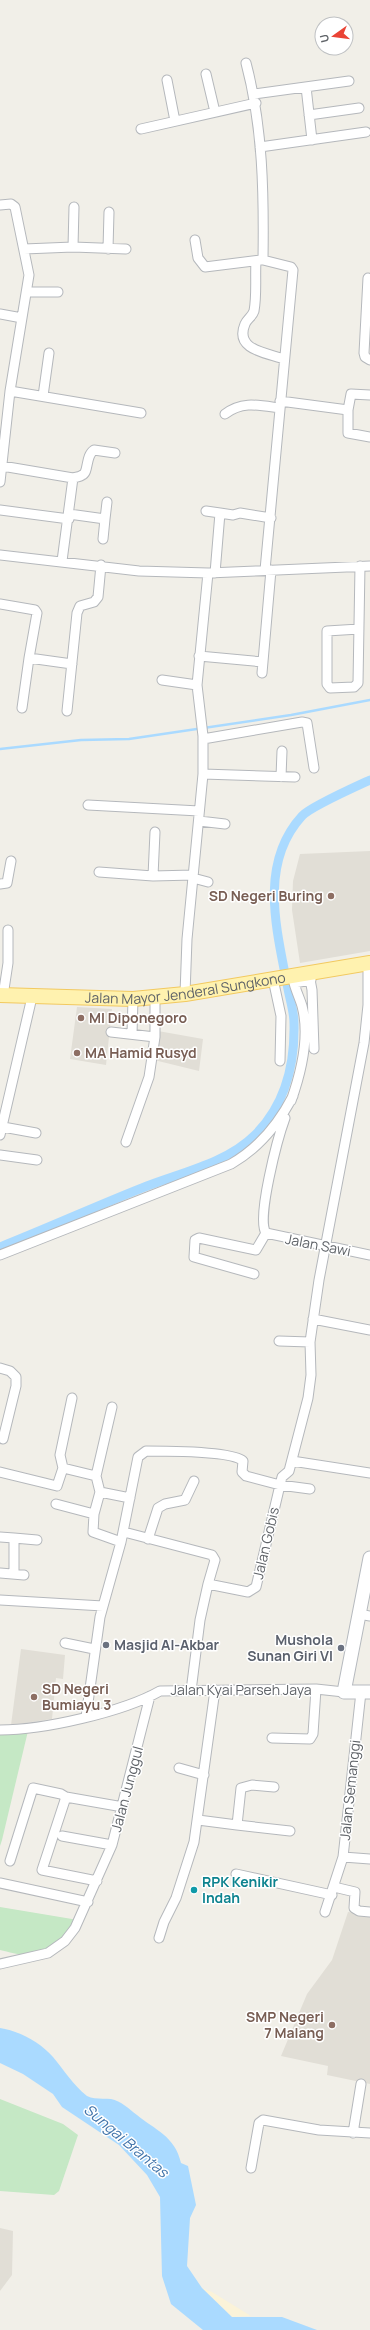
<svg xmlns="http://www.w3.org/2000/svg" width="370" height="2330" viewBox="0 0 370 2330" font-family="Manrope,sans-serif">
<rect width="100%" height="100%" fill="#f1efe8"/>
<path fill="#e1ded6" d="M370,851V951L300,963L292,910L293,881L300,854Z
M77,1007L112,1009L106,1065L70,1059Z
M158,1031L203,1039L199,1071L154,1060Z
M21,1649L65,1655L63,1679L56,1678L52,1719L11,1725Z
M348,1912L370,1915V2084L327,2075L328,2066L281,2056L307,1994L332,1960Z
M0,2228L13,2231L12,2275L0,2291Z"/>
<path fill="#c5e8c5" d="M28,1731L2,1840L0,1846V1732Z
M0,1907L78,1920C67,1936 52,1953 31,1955C22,1956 9,1952 0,1950Z
M0,2099L63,2124L78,2135L59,2191L54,2195L0,2191Z"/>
<path fill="#fbf3d9" d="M202,2288L212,2292L251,2316L232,2317Z"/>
<path fill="#aadaff" d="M0,2028C19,2031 40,2042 53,2057C64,2070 73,2085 87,2096C94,2100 103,2098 111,2099C121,2101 129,2109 137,2115C155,2130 175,2136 181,2163L188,2166L196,2205L190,2218L187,2266L202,2288L232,2317H282L317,2330H203L171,2304L162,2276L160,2197L147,2175L119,2145L62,2107L53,2094L23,2074L0,2063Z"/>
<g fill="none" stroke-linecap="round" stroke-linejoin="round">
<path stroke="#aadaff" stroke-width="2.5" d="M0,749L81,740L129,739L291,715L370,700"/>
<path stroke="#aadaff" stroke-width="9" d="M0,1247C48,1228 94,1207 142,1188C179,1173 226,1164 255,1135C285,1105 295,1064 294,1023C294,1012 290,1000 288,989C277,931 258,864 302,816C310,807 357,786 370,780"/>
<defs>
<path id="street" d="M246,63C263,127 264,194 263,260L291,267L293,270L265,570
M206,74L215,112
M167,80L175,121
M306,87L312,140
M254,94L349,81
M309,115L359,108
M141,129L256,103
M260,147L366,132
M0,205L11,204L15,207L29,275L10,391L0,482
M195,240L198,258L205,267L261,260
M73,247L74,207
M24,249L73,247L126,249
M108,249L109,212
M256,261C255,277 257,295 254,311C252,317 247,319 245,324C234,350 267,353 284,359
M368,278L364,353L365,357L370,360
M27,292H58
M0,314L22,318
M10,391L141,413
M43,396L49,353
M280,401L348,410L351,394L370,395
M348,410V433L370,437
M225,414C242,401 258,405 279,408
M2,466L73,478L62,561
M73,478C76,477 80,477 82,475C89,473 85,456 94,450L115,453
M0,510L69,519
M206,511L220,513
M69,514L105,519L103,539
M105,519L107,502
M0,555L139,571L208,573L370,566
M215,573L220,513L233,515L240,513L271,518
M0,604L35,610L37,613L29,658
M359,629L327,631V684L330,688L354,687L358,683L360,566
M199,656L263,662
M262,673L271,570
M162,680L197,685
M22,708L29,658L72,664
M67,711L77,613L80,606L94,602L98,597L101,565
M203,739L302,722L307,723L314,768
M203,774L295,777
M281,777L282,751
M88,805L199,811
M199,821L225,824
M155,832L153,876L193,875
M99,872L153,876
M193,878L208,882
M0,884L7,883L11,861
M309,974L312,990L314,1049
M273,979L281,1016L280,1061
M185,994L187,939L203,774V736L197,685L208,573
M3,996L8,963V930
M111,1032L155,1037
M132,1034L133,999
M291,1101C301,1073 310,1036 302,1006C300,999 296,991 294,983L311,980
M3,1127L36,1133
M0,1135L32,997
M126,1142L149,1077L155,1037V997
M0,1155L37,1160
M266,1233C256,1219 278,1137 285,1118
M266,1233L370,1255
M0,1255L231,1164C259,1148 278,1125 293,1096
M254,1274L194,1257L195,1240L199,1238L256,1250L266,1233
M313,1319L370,1330
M279,1341L310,1342
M0,1368L10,1371L16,1377V1386L3,1439
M292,1461L370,1473
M63,1468L60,1455L72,1398
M0,1472L57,1486L63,1468L96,1476L100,1492
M96,1476L112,1407
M56,1504L94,1514L93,1532L121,1542L138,1457L146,1451C164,1451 232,1451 243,1461L242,1472L246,1476L280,1485L310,1489
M94,1514L100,1492L130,1498
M124,1532L212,1555L215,1560L208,1584
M0,1537L14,1538
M148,1539L158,1508L165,1504L185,1500L194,1481
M0,1573L24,1575
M14,1574V1538L37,1540
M0,1600L103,1606
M359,1614L370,1616
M65,1643L94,1649
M191,1691L200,1620L208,1584L248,1592L256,1587L280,1485L282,1477L289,1471L308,1398L311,1375L310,1342L319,1280L364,1043L368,1005V963
M86,1717L100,1617L121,1542
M0,1730C43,1730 123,1712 160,1691L316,1689L344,1692
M272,1738L310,1739L313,1734L316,1689
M179,1768L204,1775
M66,1797L42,1870L97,1881
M198,1820L237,1825L241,1788L252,1785L274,1787
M237,1825L290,1831
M62,1836L112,1845
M343,1857L370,1859
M10,1861L33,1788L61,1794L66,1797L123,1807
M236,1874L332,1895
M0,1883L88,1902
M334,1887L355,1892L354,1908L359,1911L370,1912
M325,1912L343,1857L361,1692
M159,1938L164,1922L176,1898L194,1842L215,1690
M0,1964L48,1953L65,1941L75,1928L112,1845L150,1696
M353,2133L361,2084
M251,2168L259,2123L263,2120L319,2130L370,2133"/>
<path id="secondary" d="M370,1558L344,1692H370"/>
<g id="primary">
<path id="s1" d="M0,995L133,999L185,994L370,963"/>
</g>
</defs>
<use href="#street" stroke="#b5b8bc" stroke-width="11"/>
<use href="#secondary" stroke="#b6babf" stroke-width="15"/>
<use href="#primary" stroke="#f2c960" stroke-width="16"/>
<use href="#street" stroke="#fff" stroke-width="9"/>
<use href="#secondary" stroke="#fff" stroke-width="13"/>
<use href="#primary" stroke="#fff2af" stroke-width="14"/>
</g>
<g fill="#8d6e63" stroke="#fff" stroke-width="1.5">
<circle cx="331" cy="896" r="4"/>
<circle cx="81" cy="1018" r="4"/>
<circle cx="77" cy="1053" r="4"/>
<circle cx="34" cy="1697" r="4"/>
<circle cx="332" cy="2025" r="4"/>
</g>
<g fill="#6b7280" stroke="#fff" stroke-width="1.5">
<circle cx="106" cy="1645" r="4"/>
<circle cx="341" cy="1648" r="4"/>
</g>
<circle fill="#0f9aa8" stroke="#fff" stroke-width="1.5" cx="194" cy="1890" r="4"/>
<g text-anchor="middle" stroke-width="3" stroke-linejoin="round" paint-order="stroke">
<g font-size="14" font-weight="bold" fill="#785e54" stroke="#fff" text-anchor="start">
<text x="323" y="901" text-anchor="end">SD Negeri Buring</text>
<text x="89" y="1023">MI Diponegoro</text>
<text x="85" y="1058">MA Hamid Rusyd</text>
<text x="42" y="1694">SD Negeri<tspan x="42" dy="16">Bumiayu 3</tspan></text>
<text x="324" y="2022" text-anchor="end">SMP Negeri<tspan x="324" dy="16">7 Malang</tspan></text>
</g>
<g font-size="14" fill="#5f6368" stroke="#fff">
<text dy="5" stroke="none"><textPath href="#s1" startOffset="186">Jalan Mayor Jenderal Sungkono</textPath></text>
<text transform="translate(318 1245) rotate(11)" y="5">Jalan Sawi</text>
<text transform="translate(266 1543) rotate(-77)" y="5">Jalan Gobis</text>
<text x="241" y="1695">Jalan Kyai Parseh Jaya</text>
<text transform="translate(127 1789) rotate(-75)" y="5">Jalan Junggul</text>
<text transform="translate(350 1790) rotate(-84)" y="5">Jalan Semanggi</text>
</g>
<g font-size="14" font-weight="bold" fill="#5b616d" stroke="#fff" text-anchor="end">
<text x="333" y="1645">Mushola<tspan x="333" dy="16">Sunan Giri VI</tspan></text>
<text x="114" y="1650" text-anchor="start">Masjid Al-Akbar</text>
</g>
<g font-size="14" font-weight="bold" fill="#0d838f" stroke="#fff" text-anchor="start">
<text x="202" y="1887">RPK Kenikir<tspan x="202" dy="16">Indah</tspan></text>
</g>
<g font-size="15" font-style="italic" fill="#4174aa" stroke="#fff">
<text transform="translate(126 2141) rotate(40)" y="5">Sungai Brantas</text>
</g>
</g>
<g transform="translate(334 36) rotate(256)"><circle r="19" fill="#ffffff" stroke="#bfc1c3"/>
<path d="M0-3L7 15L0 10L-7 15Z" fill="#ea4335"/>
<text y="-6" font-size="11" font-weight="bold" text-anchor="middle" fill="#5f6368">U</text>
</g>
</svg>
